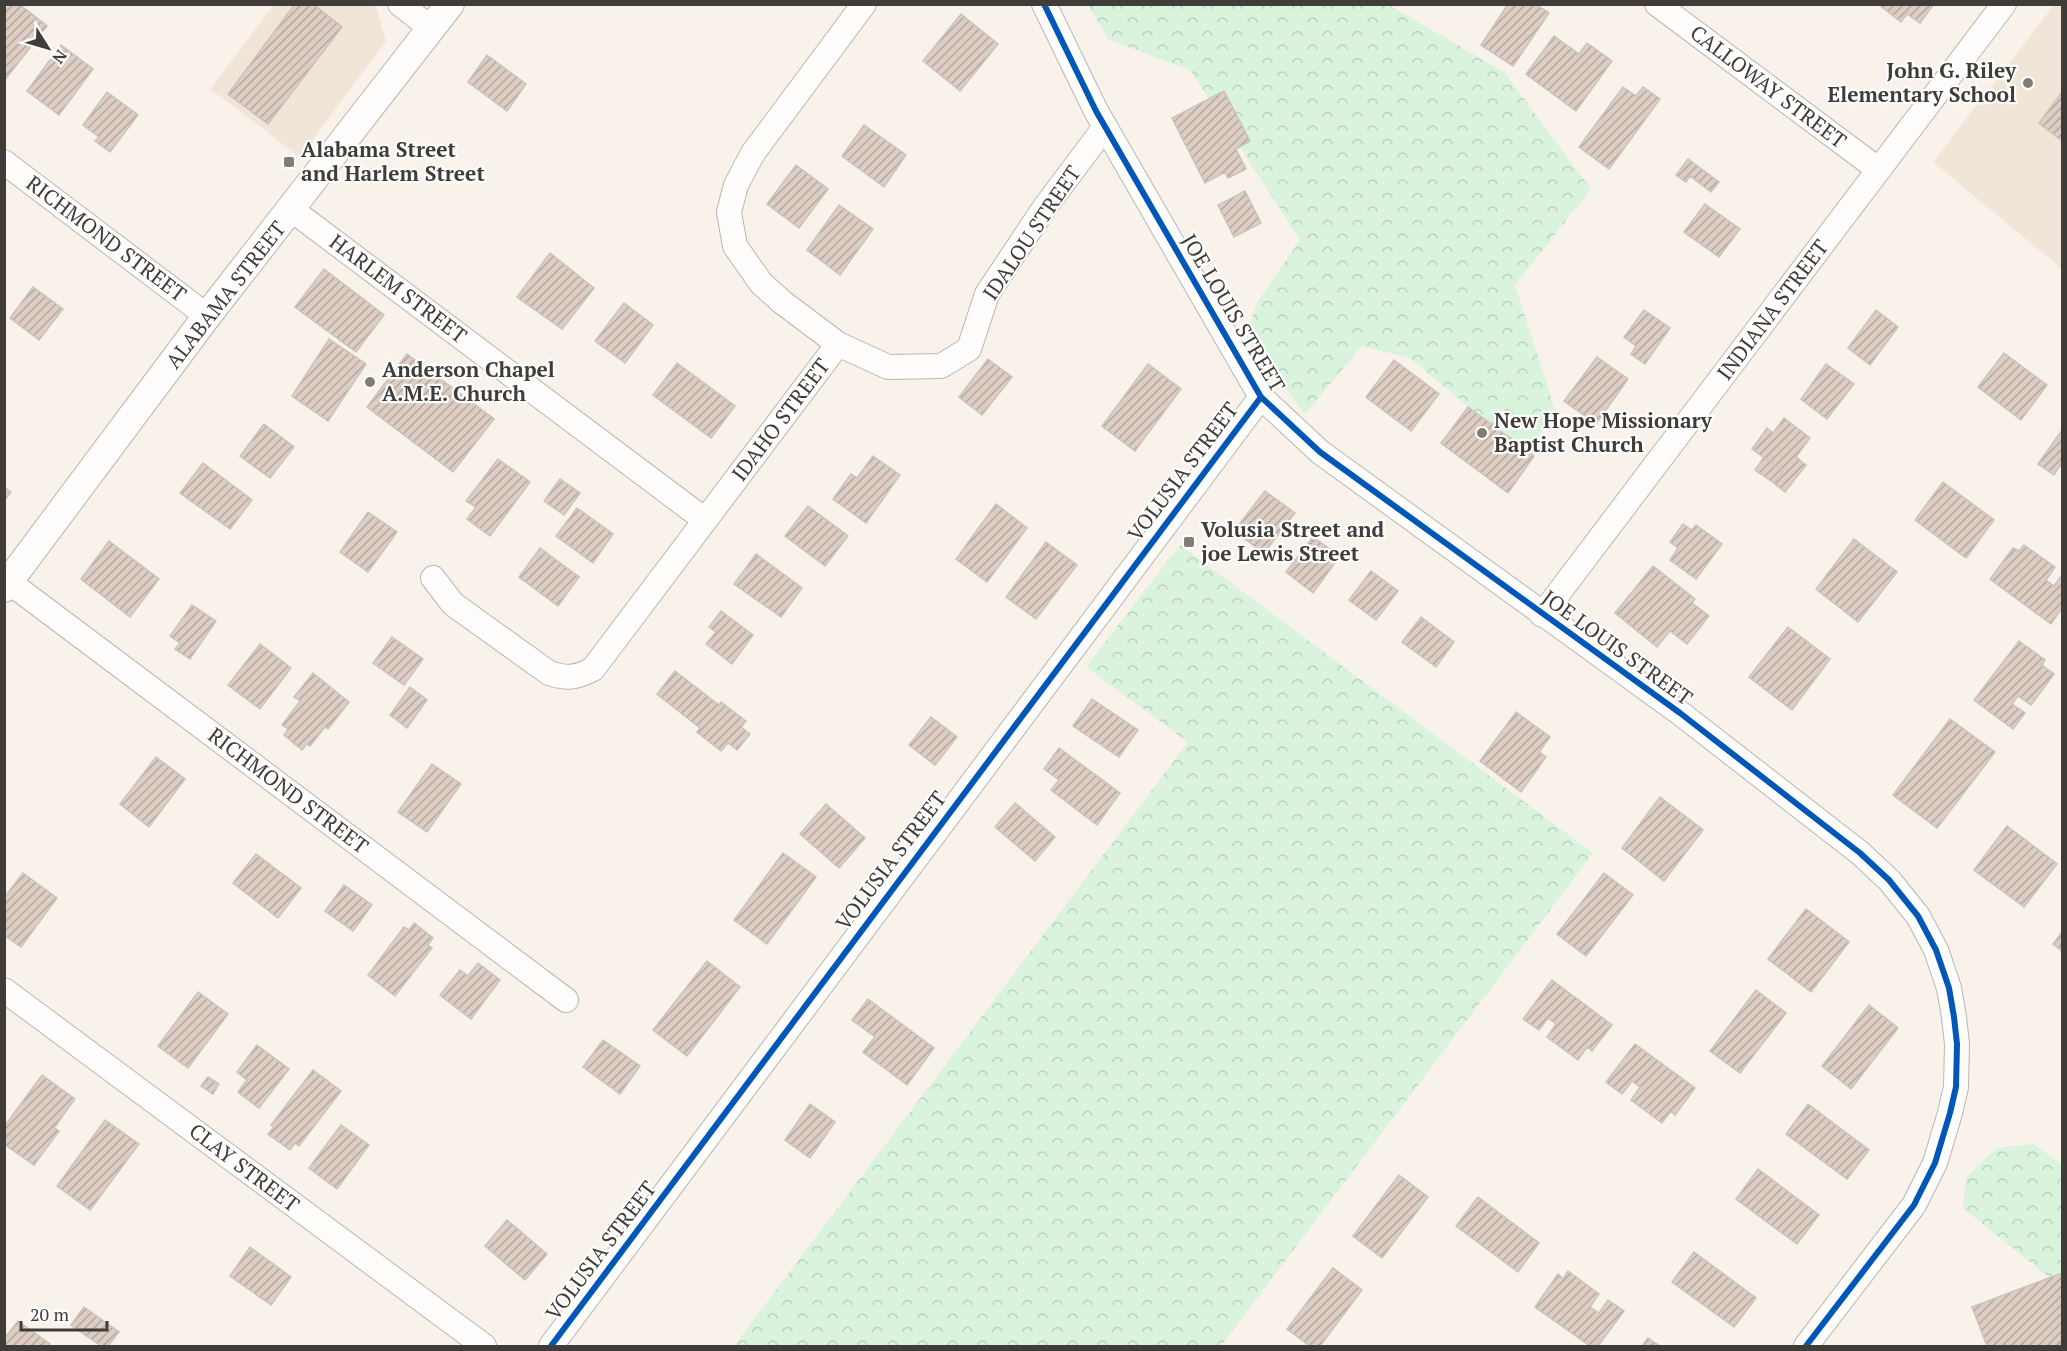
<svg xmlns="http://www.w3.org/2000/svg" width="2067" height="1351" viewBox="0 0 2067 1351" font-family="'PT Serif',serif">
<defs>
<pattern id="forest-crowns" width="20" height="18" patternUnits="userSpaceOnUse" patternTransform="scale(1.5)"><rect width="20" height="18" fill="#d9f3dd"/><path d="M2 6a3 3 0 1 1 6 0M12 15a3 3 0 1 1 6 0" fill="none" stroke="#bbd1be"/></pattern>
<pattern id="building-hatch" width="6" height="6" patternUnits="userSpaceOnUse" patternTransform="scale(1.5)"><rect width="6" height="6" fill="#decdc3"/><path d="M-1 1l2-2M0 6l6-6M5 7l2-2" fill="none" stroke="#b5a89f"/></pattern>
</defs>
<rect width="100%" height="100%" fill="#f8f2eb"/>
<path fill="#f1e5d8" d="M375,4L386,41L300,157L210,89L274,5Z
M2054,5H2062V269L1933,162Z"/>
<path fill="url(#forest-crowns)" d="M1088,5H1389L1504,72L1591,189L1515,285L1557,416L1522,452L1410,358L1362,346L1305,414L1245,336L1258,301L1300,240L1190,70L1109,40Z
M1180,545L1593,853L1221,1346H734L1188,742L1086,667Z
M2034,1144L2062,1165V1288L1963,1208L1966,1178L1997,1148Z"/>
<path fill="url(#building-hatch)" stroke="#c9c3bf" stroke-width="1.5" d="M10,4H19L47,26L4,81V12Z
M295,4H313L342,27L268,124L228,94Z
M1508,4H1535L1549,13L1513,66L1481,45Z
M1878,4H1934L1920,23L1907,14L1901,22Z
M961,14L998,44L960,91L923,61Z
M1554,36L1579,54L1587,43L1612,61L1576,111L1526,74Z
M61,45L93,69L59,115L27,91Z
M487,55L526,84L507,111L468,82Z
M1623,87L1636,96L1643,87L1660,99L1609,169L1579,147Z
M1224,91L1250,141L1236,149L1246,169L1228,178L1225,172L1205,183L1172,118Z
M107,92L138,115L110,152L95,141L99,137L83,125Z
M2062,92V141L2039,123Z
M864,125L906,155L884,187L842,156Z
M1688,159L1719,182L1711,192L1690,176L1686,182L1676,175Z
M796,165L828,189L799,228L767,204Z
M1245,191L1261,223L1234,237L1218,205Z
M1705,204L1740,229L1719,257L1684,232Z
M839,205L873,229L840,275L807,250Z
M550,253L594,288L562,329L517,297Z
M324,269L384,315L356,352L295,307Z
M33,287L63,309L39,340L10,318Z
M624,303L653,325L625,363L595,341Z
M1644,310L1670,328L1645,364L1631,354L1636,346L1624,337Z
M1876,310L1898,327L1870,365L1848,348Z
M329,339L366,364L328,421L292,396Z
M2004,353L2047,385L2021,420L1978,387Z
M407,354L494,419L453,472L367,407Z
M1597,357L1628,379L1596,424L1564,401Z
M988,359L1012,377L982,415L959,397Z
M1394,360L1439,394L1411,431L1366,397Z
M677,363L735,406L711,438L653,395Z
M1148,364L1181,389L1135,451L1102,426Z
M1826,364L1854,384L1827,419L1801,399Z
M1468,407L1534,456L1508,493L1441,443Z
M1784,418L1810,438L1796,457L1806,465L1785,492L1774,483L1783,471L1752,449L1767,428L1773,433Z
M264,424L294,447L270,478L240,456Z
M2062,430V463L2054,475L2038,464Z
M873,456L900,475L866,523L833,499L851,474L857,478Z
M1764,457L1783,471L1774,483L1755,470Z
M498,459L530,482L490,536L467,519L476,507L466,501Z
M203,463L252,500L230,529L180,493Z
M560,479L580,493L564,515L544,501Z
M1943,482L1994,520L1966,558L1915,520Z
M4,487L11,492L4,501Z
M1265,491L1295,513L1264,553L1234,531Z
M996,504L1027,528L987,582L956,559Z
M808,506L848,536L825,566L785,536Z
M577,508L613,534L593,563L556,536Z
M368,512L397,532L368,572L340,552Z
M1683,524L1692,530L1696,525L1722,544L1696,579L1670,560L1678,548L1670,542Z
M1313,537L1340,556L1313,593L1286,572Z
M1854,539L1897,572L1858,622L1816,589Z
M109,541L159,579L130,617L81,579Z
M1046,542L1077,565L1036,619L1006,597Z
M2024,545L2055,567L2046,580L2054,586L2062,575V608L2051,624L1990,579L2013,548L2019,551Z
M540,548L579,577L558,606L519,577Z
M756,554L802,588L781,617L734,584Z
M1653,566L1695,599L1692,603L1709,616L1687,644L1670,631L1657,647L1615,613Z
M1371,571L1398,591L1376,620L1349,600Z
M192,605L216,621L190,659L175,649L180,643L170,636Z
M721,611L753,635L732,664L706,644L716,632L709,627Z
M1421,617L1454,642L1436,667L1402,642Z
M1788,627L1830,659L1792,710L1749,677Z
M392,637L423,659L404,685L373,663Z
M2019,641L2045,660L2042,665L2054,674L2031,705L2018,696L2012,704L2025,713L2013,729L1974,700Z
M260,644L291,668L260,709L228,685Z
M675,671L719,705L721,702L746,721L741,727L750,734L737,750L728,743L721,751L697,732L700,728L657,694Z
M313,673L349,702L328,729L325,727L310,746L307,744L302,750L284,735L288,729L282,725L300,701L294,697Z
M410,687L427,700L407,728L390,715Z
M1092,699L1138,730L1119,757L1073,726Z
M1516,712L1550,737L1539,752L1546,757L1521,792L1480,761Z
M931,717L957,737L935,765L909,745Z
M1950,719L1995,752L1937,828L1893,795Z
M1059,748L1120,793L1097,825L1051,790L1059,780L1044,769Z
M156,757L185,779L149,827L120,804Z
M432,764L461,784L427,832L398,812Z
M1660,797L1703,830L1664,881L1622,848Z
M1015,803L1055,837L1035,861L995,827Z
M826,804L865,838L839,868L800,834Z
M2007,826L2057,864L2024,907L1974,870Z
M783,853L816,877L767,944L734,920Z
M256,854L301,888L278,918L233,883Z
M23,873L57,898L21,947L4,935V898Z
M1604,873L1633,895L1586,956L1557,934Z
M344,885L372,905L353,931L325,911Z
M1806,909L1849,942L1811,992L1768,959Z
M414,923L433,938L428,945L432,948L395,996L368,975L404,927L409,930Z
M2062,932V951L2053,944Z
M707,961L740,987L687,1056L653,1030Z
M478,963L500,980L471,1019L440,995L460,970L468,976Z
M1552,980L1612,1025L1592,1051L1587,1047L1578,1060L1547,1037L1556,1024L1548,1018L1539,1030L1523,1019Z
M1756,990L1786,1013L1740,1073L1710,1051Z
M198,992L228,1014L188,1068L158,1046Z
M868,999L934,1048L907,1085L863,1052L875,1037L852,1020Z
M1869,1005L1898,1028L1851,1089L1822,1066Z
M603,1040L640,1066L620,1094L583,1067Z
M1635,1044L1695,1088L1675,1115L1671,1111L1662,1123L1631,1100L1640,1087L1632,1081L1622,1094L1606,1082Z
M257,1045L289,1069L259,1108L238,1092L247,1080L237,1072Z
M313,1070L341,1091L299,1146L295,1143L290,1150L268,1134L274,1127L271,1125Z
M42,1075L75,1099L54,1128L59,1131L34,1165L4,1144V1127Z
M208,1077L219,1084L213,1094L201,1086Z
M810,1104L835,1122L810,1158L785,1140Z
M1808,1104L1869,1150L1847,1179L1786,1134Z
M105,1120L139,1144L90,1210L57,1186Z
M341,1125L369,1145L337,1189L309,1168Z
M1758,1169L1819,1215L1797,1244L1736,1199Z
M1399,1175L1428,1197L1382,1258L1353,1236Z
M1478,1197L1539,1243L1518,1272L1456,1226Z
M507,1220L547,1254L525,1280L485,1246Z
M250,1247L291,1277L271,1305L230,1276Z
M1694,1252L1756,1298L1734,1327L1672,1282Z
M1333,1268L1362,1290L1320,1346H1310L1287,1329Z
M1568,1271L1599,1294L1590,1307L1599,1313L1608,1300L1624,1311L1598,1346H1590L1535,1307L1558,1274L1563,1279Z
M2062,1273V1346H1987L1972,1307Z
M84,1307L119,1332L108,1346H101L71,1325Z
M18,1321L50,1344L48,1346H4V1339Z
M1648,1338L1660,1346H1642Z"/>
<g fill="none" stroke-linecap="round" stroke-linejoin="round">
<defs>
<path id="minor" d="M400,4L432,29
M864,4L753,153L736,185L729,212L735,246L761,283L782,302L838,344L888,367L941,366L969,349L987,294L1045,207L1105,127
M1044,4L1096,111L1261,397L1320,452L1680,713L1860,853L1889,880L1918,916L1936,950L1949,988L1954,1017L1957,1044L1956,1087L1950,1113L1935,1163L1914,1205L1806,1346
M1657,4L1879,170
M4,162L207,316
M292,210L705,520
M433,578L453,604L549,673C567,679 576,678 593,669L838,344
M9,582L566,1000
M1542,615L2004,4
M4,990L484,1346
M551,1346L1261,397"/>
<path id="tertiary" d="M4,588L207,316L450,4"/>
</defs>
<use href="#minor" stroke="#bab6b1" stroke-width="26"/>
<use href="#tertiary" stroke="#bab6b1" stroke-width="30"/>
<use href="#minor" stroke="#fefdfc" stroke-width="24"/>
<use href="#tertiary" stroke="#fefdfc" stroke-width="28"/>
<defs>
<path id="cycleway" d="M1044,4L1096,111L1261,397L1320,452L1680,713L1860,853L1889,880L1918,916L1936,950L1949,988L1954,1017L1957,1044L1956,1087L1950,1113L1935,1163L1914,1205L1806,1346
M551,1346L1261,397"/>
</defs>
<use href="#cycleway" stroke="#fff" stroke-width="10"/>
<use href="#cycleway" stroke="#0057b8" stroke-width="6"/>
</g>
<g fill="#807c76" stroke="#fff" stroke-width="2">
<circle cx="2028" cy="83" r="6"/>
<rect x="283" y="156" width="12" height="12" rx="3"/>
<circle cx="370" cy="382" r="6"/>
<circle cx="1482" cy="433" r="6"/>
<rect x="1183" y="536" width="12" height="12" rx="3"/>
</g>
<g text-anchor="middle" stroke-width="4.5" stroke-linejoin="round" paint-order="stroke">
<g font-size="21" font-weight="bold" fill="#403c37" stroke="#fff" text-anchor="start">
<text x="2016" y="78" text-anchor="end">John G. Riley<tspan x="2016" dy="24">Elementary School</tspan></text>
<text x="301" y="157">Alabama Street<tspan x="301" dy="24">and Harlem Street</tspan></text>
<text x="382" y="377">Anderson Chapel<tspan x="382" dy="24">A.M.E. Church</tspan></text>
<text x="1494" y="428">New Hope Missionary<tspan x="1494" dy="24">Baptist Church</tspan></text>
<text x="1201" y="537">Volusia Street and<tspan x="1201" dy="24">joe Lewis Street</tspan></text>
</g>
<g font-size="21" fill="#403c37" stroke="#fff">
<text transform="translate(1768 87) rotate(37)" y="7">CALLOWAY STREET</text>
<text transform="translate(1032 233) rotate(-56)" y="7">IDALOU STREET</text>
<text transform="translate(106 239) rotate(37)" y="7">RICHMOND STREET</text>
<text transform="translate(398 289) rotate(37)" y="7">HARLEM STREET</text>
<text transform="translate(226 295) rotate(-52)" y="7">ALABAMA STREET</text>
<text transform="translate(1773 310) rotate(-53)" y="7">INDIANA STREET</text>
<text transform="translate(1233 313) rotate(59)" y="7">JOE LOUIS STREET</text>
<text transform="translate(781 420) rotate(-53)" y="7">IDAHO STREET</text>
<text transform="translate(1183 472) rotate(-53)" y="7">VOLUSIA STREET</text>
<text transform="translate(1617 648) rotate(36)" y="7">JOE LOUIS STREET</text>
<text transform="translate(288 791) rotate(37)" y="7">RICHMOND STREET</text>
<text transform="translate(891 861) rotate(-53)" y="7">VOLUSIA STREET</text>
<text transform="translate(244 1168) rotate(37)" y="7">CLAY STREET</text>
<text transform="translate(601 1251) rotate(-53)" y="7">VOLUSIA STREET</text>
</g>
</g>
<rect width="2067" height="1351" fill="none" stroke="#403c37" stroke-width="12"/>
<g transform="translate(48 48) rotate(127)" stroke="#ffffff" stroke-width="4.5" paint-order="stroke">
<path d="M0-4.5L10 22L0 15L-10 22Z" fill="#403c37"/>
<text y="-9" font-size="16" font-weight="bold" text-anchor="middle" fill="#403c37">N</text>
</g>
<path d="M21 1321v9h86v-9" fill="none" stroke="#403c37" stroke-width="3"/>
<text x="30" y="1321" font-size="18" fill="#403c37" stroke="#ffffff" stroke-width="4.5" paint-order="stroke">20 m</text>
</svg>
